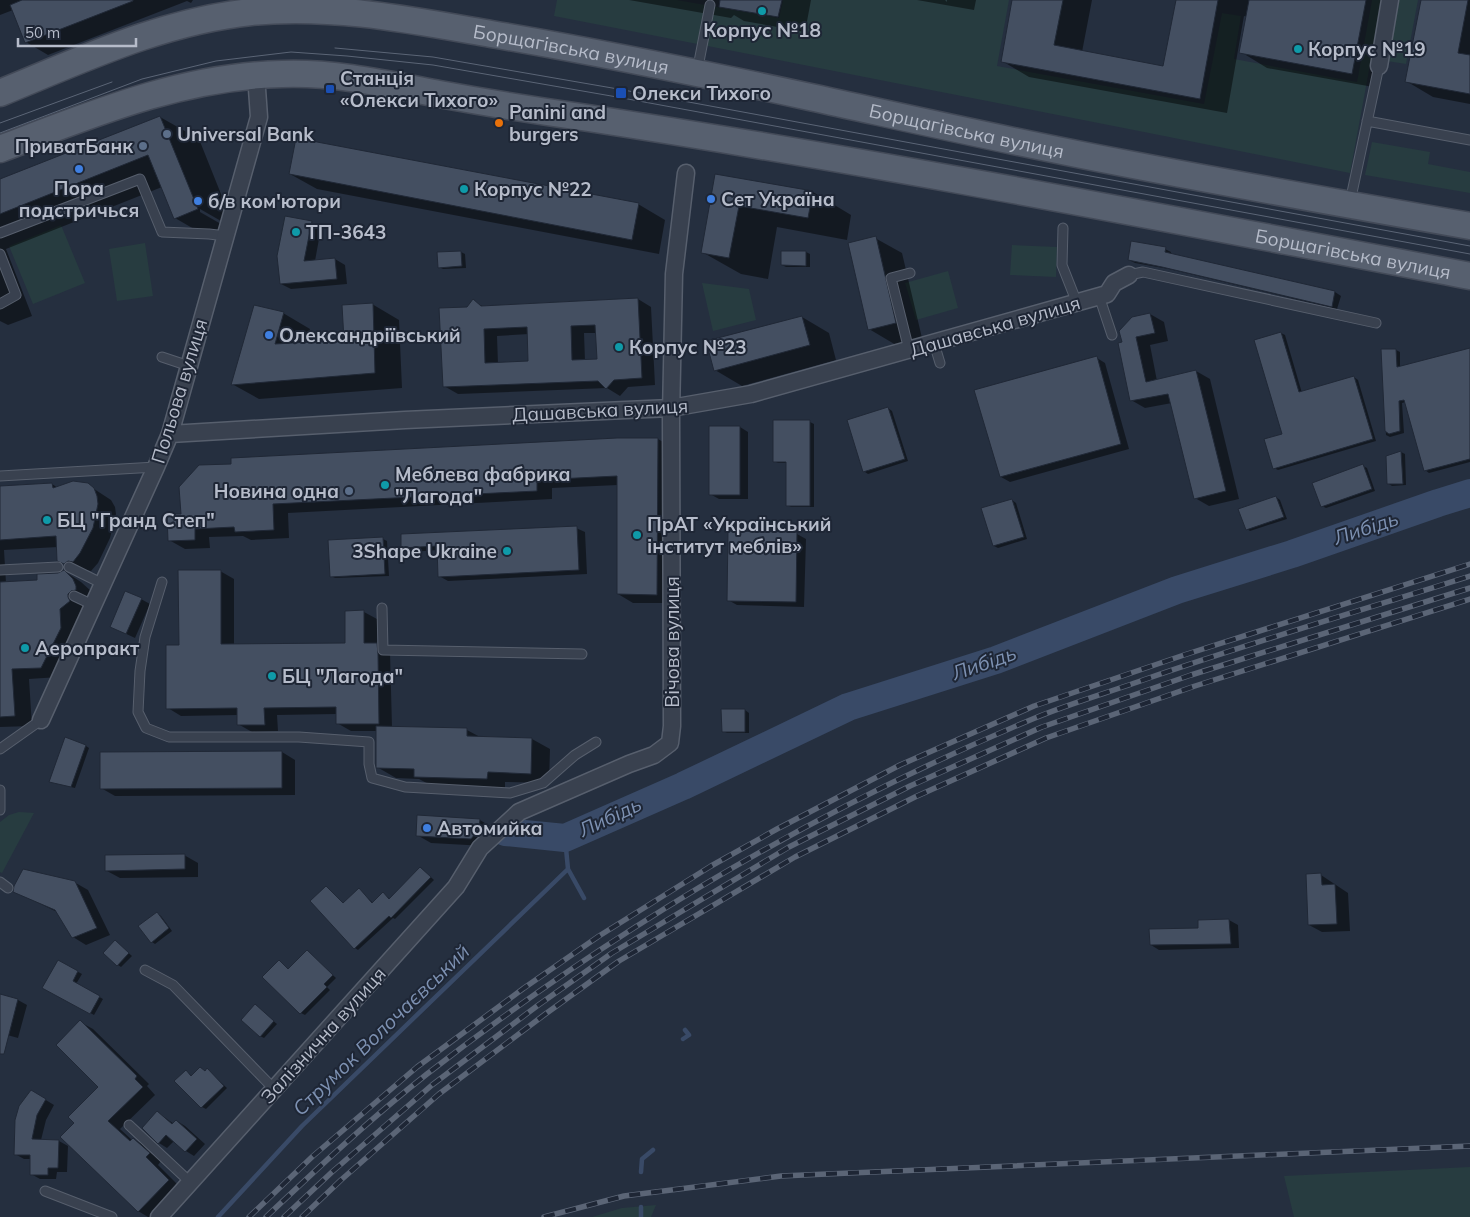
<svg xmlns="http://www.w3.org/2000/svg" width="1470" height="1217" viewBox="0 0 1470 1217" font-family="Mulish,sans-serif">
<rect width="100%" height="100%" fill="#252f3f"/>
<path fill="#273c40" d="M557,0H677L779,18L783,0H1009L997,66L1204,104L1222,13L1241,16L1234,59L1357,82L1372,0H1382L1350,173C1085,120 820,68 554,16Z
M1397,0H1418L1406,64L1387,61Z
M1372,142L1430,152L1428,164L1470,172V193L1365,175Z
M61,225L85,283L33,304L9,246Z
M145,243L153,296L117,301L109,249Z
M1012,245L1057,247L1056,277L1010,275Z
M948,271L958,308L916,320L905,283Z
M702,283L749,289L756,320L713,331Z
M19,812L34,813L2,873L0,872V822L9,815Z
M1470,1167V1217H1294L1284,1176Z
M656,1205L651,1217H592L622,1208Z"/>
<path fill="#0007" fill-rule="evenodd" d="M0,0H193L191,3L187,1L48,55L26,42L13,10L0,15Z
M629,0H811L805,32L744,21L734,15L731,18Z
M917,0H945L947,2V0H976L974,10Z
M1014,0H1092L1082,52L1164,68L1177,0H1395L1379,88L1267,68L1241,52L1247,17L1244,16L1227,113L1029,77L1002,61Z
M1422,0H1470V104L1433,97L1406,81Z
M160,117L199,139L235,229L200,209V212L235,232L213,240L175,218L162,187L6,249L32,316L8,325L0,321V181Z
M290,174L638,204L665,220L659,254L317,189Z
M716,175L813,192L851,215L847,240L777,227L768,279L741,274L702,252Z
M311,222L321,228L315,261L335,259L345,265L347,284L291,289L281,284Z
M875,238L902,253L922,338L896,345L869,329Z
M1165,249L1171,252V254L1335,292L1341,296L1337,309L1169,269L1135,263L1129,260Z
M461,252L465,254L466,268L443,269L439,267Z
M782,252H806L810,254V267H786L782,265Z
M638,299L651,307L655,385L628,387L620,396L607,388L458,394L444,386L467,308L473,301L484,307ZM584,333H597L598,360L585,361ZM529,334L530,363L498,364L497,336Z
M372,304L399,320L402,388L259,399L232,384L283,313L310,329L306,344L345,341Z
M1150,314L1164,322L1168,341L1150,345L1157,381L1196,371L1210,379L1239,499L1209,506L1195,498L1172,403L1145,408L1131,400L1124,343Z
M802,317L829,333L836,360L742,386L715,370Z
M1281,333L1285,335L1302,393L1354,377L1358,380L1376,441L1278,470L1274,468L1283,435Z
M1470,349V462L1429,473L1425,470L1406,402L1402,403L1404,433L1390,437L1386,435L1382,351L1396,350L1400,352V367Z
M1097,358L1105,363L1129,449L1010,482L1001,477Z
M888,408L892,411L908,461L868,474L865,472L848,421Z
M810,422L814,424V507H791L787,505V463H778L774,461Z
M740,427L748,432V499H719L710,494Z
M658,439L673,448L672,603H633L618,594V485L552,488V499L288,513L289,538L251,540L243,536L209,537L210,548L185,549L169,540L182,515Z
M1401,452L1405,454L1406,485L1392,486L1389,484Z
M1363,466L1367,468L1375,491L1326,508L1322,506Z
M52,484L58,488L88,485L111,500L115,507L116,514L110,538L98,563L91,571L86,570L82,573L59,560L58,547L4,550L6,583L38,581L64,571L81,582L91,591L93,600L87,611L77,619L78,639L59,677L29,679L32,726L0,727V488Z
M1276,497L1280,500L1287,519L1250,531L1247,529Z
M1012,500L1016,503L1027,539L998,548L994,546Z
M576,528L585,532L587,574L448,581L439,576L438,550L411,552L402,547Z
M797,534L806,539L804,607L737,605L728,600Z
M383,539L387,541L389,576L335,578L331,576L329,541Z
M220,571L234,579V646L347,644L364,612L377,619V645L390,652L392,727L467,730L480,737L532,739L550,749L549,783L505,782V789L434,787L419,779L396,778L377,767V731H351L337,723V714L277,715L278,731L252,732L238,724V715L181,716L168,708L180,646Z
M141,599L150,604L135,638L120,631Z
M745,710L749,713V733H727L723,731Z
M86,746L89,748L75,788L54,783Z
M282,752L295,760V795L115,796L101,788Z
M480,820L493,828L485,846L431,843L417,835Z
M184,855L198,863V877L120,878L107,871Z
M421,868L434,880L395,919L393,918L358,950L355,948L327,887L344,904L359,890L373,903L383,894L390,899Z
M1321,875L1348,893L1350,931L1322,932L1309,925Z
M74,882L88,890L110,935L86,945L73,937L57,912L14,891Z
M157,914L161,916L172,931L155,944L152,942Z
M1229,920L1238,925L1239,948L1159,950L1151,945L1199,930V921Z
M115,941L132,956L121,967L118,965Z
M307,951L336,978L327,987L330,990L305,1015L301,1013L279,961L289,970Z
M58,961L82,974L76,984L103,999L94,1015L44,987Z
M0,996L18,1000L27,1005L18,1038L0,1033Z
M255,1006L277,1024L264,1038L260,1036Z
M80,1022L93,1029L149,1084L147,1086L155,1095L120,1129L132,1140L133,1139L146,1146L161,1161L158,1165L181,1188L153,1217H148L138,1211L76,1123L100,1087Z
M207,1070L227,1088L206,1109L202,1107L186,1072L192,1076Z
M31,1091L54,1105L46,1120L41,1140L59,1141L68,1146L67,1172H57L56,1179H40L31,1174L32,1159H24L15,1154Z
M157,1112L174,1124L177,1121L185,1126L205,1144L194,1156L186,1151L174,1141L167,1148L159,1143Z"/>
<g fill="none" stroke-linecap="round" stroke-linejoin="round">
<path stroke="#394a67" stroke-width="4.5" d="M565,838L568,869L584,898
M683,1039L689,1035L685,1030
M641,1172L642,1159L653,1150
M641,1207V1217
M218,1217L302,1126L568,869"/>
<path stroke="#394a67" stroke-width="28" d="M505,832L565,838L683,786L848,707L996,660L1177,590L1292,554L1438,503L1470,493"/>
</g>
<path fill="#444f61" stroke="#202836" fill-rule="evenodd" d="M22,0H133V1L25,43L10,5Z
M720,0H782L778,17L719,7Z
M1012,0H1063L1054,45L1163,66L1176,0H1218L1200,99L1001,62Z
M1249,0H1366L1352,74L1239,53Z
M1421,0H1468L1458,53L1470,55V94L1405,82Z
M160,116L198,209L174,219L148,155L0,214V179Z
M296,138L639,203L632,240L289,174Z
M715,174L813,191L808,218L739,206L729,258L701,253Z
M285,216L312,221L304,261L335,258L337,279L280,284L277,256Z
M876,236L896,323L868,330L848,243Z
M1131,241L1166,247L1165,252L1335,291L1332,307L1162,267L1128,260Z
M461,251L462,266L438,268L437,252Z
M781,251H806V266L781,265Z
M638,298L642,378L614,380L606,389L598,381L443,387L439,308L467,307L473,299L481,306ZM595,325L597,359L572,360L571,326ZM527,327L528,361L485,363L484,329Z
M373,303L375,373L231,385L254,305L284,312L275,344L344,340L342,305Z
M1150,313L1155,333L1136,337L1146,382L1196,370L1226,491L1194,499L1168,394L1130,401L1118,343L1122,342L1119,331L1132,317Z
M802,316L810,345L714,371L706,341Z
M1281,332L1299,392L1354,376L1373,439L1273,469L1264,439L1282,434L1254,340Z
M1470,348V459L1424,471L1404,400L1399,401L1400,431L1389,434L1385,431L1381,349H1396L1397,367Z
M1097,356L1121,444L1000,477L974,390Z
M888,407L905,459L863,472L847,420Z
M773,420H810V506H786V462H773Z
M709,426H740V495H709Z
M617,438H658L657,595L617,594V476L537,480V491L273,504L274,530L235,532L234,527L195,529V540L168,541L167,514H181L179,487L199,465L231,464V458Z
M1401,451L1403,484H1387L1386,456Z
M1363,464L1372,489L1321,507L1312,483Z
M73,481L88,483L94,488L97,496L98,504L93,528L80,553L73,562L68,561L64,564L57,561L56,536L0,540V486L52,483L53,488Z
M1276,496L1284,517L1246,530L1238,509Z
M1012,499L1024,537L993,546L981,508Z
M577,526L579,570L438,577L437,546L401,548V534Z
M728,531L797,532L796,602L727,601Z
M383,537L385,574L330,577L328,540Z
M64,570L73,579L76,586V590L71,591L68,594V597L70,601L60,609L61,628L41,668L12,669L15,716L0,717V582L37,580V574L58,573Z
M178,570H221V644L345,643V611L364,610V643H377L378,654L379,724H336V707L264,708L265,725H237V708L166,709V645H179Z
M125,591L142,598L126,634L110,627Z
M721,709H745V732H722Z
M376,726L467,728V736L532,738L531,774L488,772L487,779L414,777V769L376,768Z
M65,737L86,745L71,787L49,782Z
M282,751V788L100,789V752Z
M417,815L480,819L479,829L471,839L416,836Z
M185,854V869L105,871V855Z
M420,867L431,877L391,918L389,916L354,949L310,901L326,886L343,903L359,888L372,903L383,892L389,899Z
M23,869L75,881L97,928L72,938L55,910L13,892L14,886Z
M1321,873L1322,885L1335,884L1337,924L1308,925L1306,874Z
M157,912L169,928L151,943L138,926Z
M1229,919L1231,944L1150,945L1149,929L1198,928V920Z
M115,940L129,953L117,966L103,953Z
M307,950L333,975L324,984L327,987L300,1014L262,977L279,960L288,969Z
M58,960L78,971L73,981L100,996L90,1014L42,988Z
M0,994L18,999L4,1054H0Z
M255,1004L274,1021L260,1037L241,1020Z
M80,1020L137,1076L135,1079L143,1087L108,1121L130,1141L133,1138L150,1153L146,1157L169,1180L138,1212L60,1137L74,1123L68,1117L98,1087L56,1045Z
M200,1067L205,1071L207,1068L224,1086L201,1108L174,1081L186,1070L191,1076Z
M31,1090L46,1099L37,1115L32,1139L59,1140L58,1168H48V1175H30V1155H14L15,1120L19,1106Z
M157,1111L172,1124L176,1120L197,1139L185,1152L166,1135L158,1144L142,1128Z"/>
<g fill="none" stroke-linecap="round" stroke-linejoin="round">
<defs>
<path id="lane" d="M697,72L710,5
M1367,121L1470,140
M1350,202L1379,66
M1063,228L1062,265L1077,303
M0,233L140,179L162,232L209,234L226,236
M0,254L16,295L0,304
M1129,275L1143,272L1376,323
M1099,296L1112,335
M934,343L940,363
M909,350L891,278L910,273
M162,357L189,366
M0,476L156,467
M69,567L103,584
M0,570L58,567
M162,582L145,637L140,671L138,712L146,728L169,737H299L369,742V764L372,778L405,787L510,793L543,783L575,755L596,742
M74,596L93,605
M382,608L383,650L582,654
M0,749L41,720
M0,790V810
M0,882L8,888
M145,970L173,985L274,1089
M129,1125L190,1182
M45,1191L112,1217"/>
<path id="street" d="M1379,66L1390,0
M170,434L405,420L671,408L751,394L1107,294L1114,283L1129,275
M41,720L156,467L170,434L259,117L256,75
M159,1217L456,887L480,848L519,812L629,764L654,755L670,743L672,726L671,414L674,274L686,173"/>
<g id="primary">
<path id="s1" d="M0,93C81,60 163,21 251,12C332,4 411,20 491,34C598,52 704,74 810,97C916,120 1021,144 1128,164C1242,186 1356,206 1470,226"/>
<path id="s2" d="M0,149C92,114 183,76 282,74C335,72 387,84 439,94C488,103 538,111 588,118C883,163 1176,220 1470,276"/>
</g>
</defs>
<use href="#lane" stroke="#575f6d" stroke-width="11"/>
<use href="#street" stroke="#575f6d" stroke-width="19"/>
<use href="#primary" stroke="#434a58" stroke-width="29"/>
<use href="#lane" stroke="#39414f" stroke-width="9"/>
<use href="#street" stroke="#39414f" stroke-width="16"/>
<use href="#primary" stroke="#57606f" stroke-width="26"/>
<path stroke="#5b6576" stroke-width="1" d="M335,48L433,57L618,89L1470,246
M0,123L112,82
M0,133L142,79L216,61L291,52L347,56L433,65L617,97L1470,254"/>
<defs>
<path id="rail" d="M249,1217L313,1156L417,1067L524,988L599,936L711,866L777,829L900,765L1034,706L1184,655L1470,564
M266,1217C318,1168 371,1118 427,1074C614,929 816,809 1035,718C1071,703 1110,692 1146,679C1253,642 1362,610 1470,576
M284,1217L332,1172L432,1085L537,1006L612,953L789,847L910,786L1042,727L1191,675L1470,588
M302,1217L341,1180L439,1094L544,1015L619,961L795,857L915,797L1046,738L1195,686L1470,599
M544,1217L624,1196L781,1176L1470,1146"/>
</defs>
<use href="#rail" stroke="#5b6576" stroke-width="5.5"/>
<use href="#rail" stroke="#1e2635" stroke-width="4" stroke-dasharray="11" stroke-linecap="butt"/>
</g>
<g fill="#0f9aa8" stroke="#1e2635" stroke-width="2">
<circle cx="762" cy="11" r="5"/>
<circle cx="1298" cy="49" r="5"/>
<circle cx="464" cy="189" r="5"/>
<circle cx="296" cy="232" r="5"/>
<circle cx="619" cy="347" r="5"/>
<circle cx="385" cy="485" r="5"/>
<circle cx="47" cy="520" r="5"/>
<circle cx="637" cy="535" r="5"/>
<circle cx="507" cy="551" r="5"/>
<circle cx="25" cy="648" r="5"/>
<circle cx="272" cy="676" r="5"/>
</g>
<g fill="#1a4fb4" stroke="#1e2635" stroke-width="2">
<rect x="325" y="84" width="10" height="10" rx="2.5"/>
<rect x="615" y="87" width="12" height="12" rx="2.5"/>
</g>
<circle fill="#e8710a" stroke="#1e2635" stroke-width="2" cx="499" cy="123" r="5"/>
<g fill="#5c6f8a" stroke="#1e2635" stroke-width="2">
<circle cx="167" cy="134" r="5"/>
<circle cx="143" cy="146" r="5"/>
<circle cx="349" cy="491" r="5"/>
</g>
<g fill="#3f7fe0" stroke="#1e2635" stroke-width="2">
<circle cx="79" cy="169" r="5"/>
<circle cx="711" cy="199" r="5"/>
<circle cx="198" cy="201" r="5"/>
<circle cx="269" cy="335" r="5"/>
<circle cx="427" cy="828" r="5"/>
</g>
<g text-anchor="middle" stroke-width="4" stroke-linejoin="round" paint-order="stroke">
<g font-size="19" font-weight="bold" fill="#b6bcca" stroke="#1e2635" text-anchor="start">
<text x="762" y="37" text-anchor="middle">Корпус №18</text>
<text x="1308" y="56">Корпус №19</text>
<text x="340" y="85">Станція<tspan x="340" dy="22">«Олекси Тихого»</tspan></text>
<text x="632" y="100">Олекси Тихого</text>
<text x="509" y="119">Panini and<tspan x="509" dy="22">burgers</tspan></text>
<text x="177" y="141">Universal Bank</text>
<text x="133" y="153" text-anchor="end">ПриватБанк</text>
<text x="79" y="195" text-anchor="middle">Пора<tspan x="79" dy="22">подстричься</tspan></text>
<text x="474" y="196">Корпус №22</text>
<text x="721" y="206">Сет Україна</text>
<text x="208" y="208">б/в ком'ютори</text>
<text x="306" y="239">ТП-3643</text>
<text x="279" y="342">Олександріївський</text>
<text x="629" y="354">Корпус №23</text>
<text x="395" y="481">Меблева фабрика<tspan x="395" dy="22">"Лагода"</tspan></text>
<text x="339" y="498" text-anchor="end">Новина одна</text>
<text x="57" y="527">БЦ "Гранд Степ"</text>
<text x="647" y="531">ПрАТ «Український<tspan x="647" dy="22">інститут меблів»</tspan></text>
<text x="497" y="558" text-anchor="end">3Shape Ukraine</text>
<text x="35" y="655">Аеропракт</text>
<text x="282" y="683">БЦ "Лагода"</text>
<text x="437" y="835">Автомийка</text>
</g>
<g font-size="19" fill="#b6bcca" stroke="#1e2635">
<text dy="7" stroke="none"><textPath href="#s1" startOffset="588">Борщагівська вулиця</textPath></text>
<text dy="7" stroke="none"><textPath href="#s1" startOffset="992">Борщагівська вулиця</textPath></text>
<text dy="7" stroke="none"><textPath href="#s2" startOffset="1380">Борщагівська вулиця</textPath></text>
<text transform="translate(995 326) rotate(-16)" y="7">Дашавська вулиця</text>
<text transform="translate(179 391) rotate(-73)" y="7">Польова вулиця</text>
<text transform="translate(600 410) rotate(-3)" y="7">Дашавська вулиця</text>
<text transform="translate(672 642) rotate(-90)" y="7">Вічова вулиця</text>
<text transform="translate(323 1035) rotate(-48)" y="7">Залізнична вулиця</text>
</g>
<g font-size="20" font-style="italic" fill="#7d91b2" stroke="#1e2635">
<text transform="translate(1366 528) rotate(-18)" y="7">Либідь</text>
<text transform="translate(984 663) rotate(-19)" y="7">Либідь</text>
<text transform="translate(610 817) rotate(-25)" y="7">Либідь</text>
<text transform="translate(381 1030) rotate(-44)" y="7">Струмок Волочаєвський</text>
</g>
</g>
<path d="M18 38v8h118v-8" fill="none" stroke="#b6bcca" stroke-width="2.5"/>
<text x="25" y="38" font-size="15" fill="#b6bcca" stroke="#1e2635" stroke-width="4" paint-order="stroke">50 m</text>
</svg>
